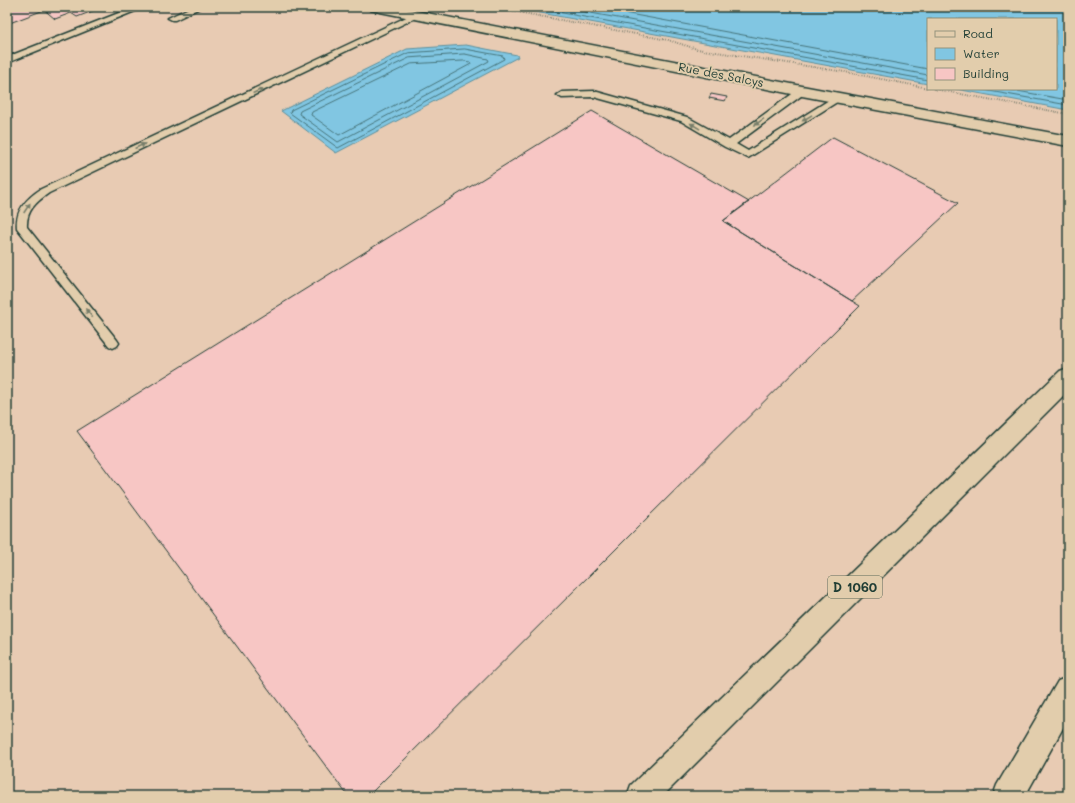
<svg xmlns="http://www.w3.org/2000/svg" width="1075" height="803" viewBox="0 0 1075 803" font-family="Mali,sans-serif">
<rect width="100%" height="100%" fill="#e2cdac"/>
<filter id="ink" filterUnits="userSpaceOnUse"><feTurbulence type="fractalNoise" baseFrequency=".025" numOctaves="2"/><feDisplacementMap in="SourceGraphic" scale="8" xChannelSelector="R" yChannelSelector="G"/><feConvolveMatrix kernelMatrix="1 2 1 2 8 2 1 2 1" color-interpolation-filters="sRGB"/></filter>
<g filter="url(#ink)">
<path fill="#e8cbb3" d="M7,7H508L928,84V89H956L1068,110V796H7Z"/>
<path fill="#81c6e2" stroke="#5a8f9c" d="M508,7H1068V110L956,89H1056V19H928V84Z
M466,45L517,55L518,57L336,153L281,111L407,49Z"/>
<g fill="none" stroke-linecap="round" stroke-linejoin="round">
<path stroke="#46747a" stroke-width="1" d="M530,7L928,80
M558,7L928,75
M591,7L928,69
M465,49L503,56L504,59L338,148L290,113L291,110L408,53Z
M465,54L488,59L489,61L338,142L299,114L300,111L409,58Z
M464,61L470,62L471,64L339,135L311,115L312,112L411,64Z
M978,89L1068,105
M1006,89L1068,100"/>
</g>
<path fill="#f7c6c4" stroke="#1f3d34" d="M7,7H41L44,10L7,24Z
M41,7H103L77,17L71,13L55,19Z
M711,94L727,97L725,101L709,98Z
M592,111L749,202L723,221L860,306L368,796H348L77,431Z
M833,137L958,203L852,301L723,221Z"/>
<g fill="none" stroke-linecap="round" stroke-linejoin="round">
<defs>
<path id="lane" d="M134,7H145L7,63V57Z
M191,7H202L175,20H172L168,18Z
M415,13H421L422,15L49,193C36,202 26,211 27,227L117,340L119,343L117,346L113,348L109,346L17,228C15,210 27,198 41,189Z
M802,88L805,89L807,91L805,93L736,144L748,151L837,95H843L845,97L748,158L725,147L681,121L594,97L562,98L557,95L562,92L594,91L687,117L729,140L799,89Z"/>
<path id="street" d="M368,7H396L802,86L1068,136V146L802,96L375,11L370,10Z
M1068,677V719L1025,796H993L997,785L1058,681Z"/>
<path id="primary" d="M1068,368V391L663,796H627L631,785L1060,371Z"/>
</defs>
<use href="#lane" stroke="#1f3d34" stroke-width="3"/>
<use href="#street" stroke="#1f3d34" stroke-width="3"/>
<use href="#primary" stroke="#1f3d34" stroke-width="3"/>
<path stroke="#1f3d34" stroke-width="2" stroke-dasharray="0.5 2" stroke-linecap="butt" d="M491,7L668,40L697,49L845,72L928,88
M934,89L1068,114"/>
<use href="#lane" fill="#e2cdac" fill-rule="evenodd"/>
<use href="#street" fill="#e2cdac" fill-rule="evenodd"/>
<use href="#primary" fill="#e2cdac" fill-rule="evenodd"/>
</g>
<defs><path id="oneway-solid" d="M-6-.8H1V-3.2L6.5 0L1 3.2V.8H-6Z"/></defs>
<g fill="#777e6a">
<use href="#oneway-solid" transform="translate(258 91) rotate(-25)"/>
<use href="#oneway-solid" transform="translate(807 118) rotate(148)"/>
<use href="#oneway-solid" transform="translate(759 122) rotate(145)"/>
<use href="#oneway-solid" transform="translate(695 126) rotate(-149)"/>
<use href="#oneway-solid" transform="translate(140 146) rotate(-25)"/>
<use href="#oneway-solid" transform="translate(27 208) rotate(-57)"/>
<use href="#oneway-solid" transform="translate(89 313) rotate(-128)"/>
</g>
</g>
<g text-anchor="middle" stroke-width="4" stroke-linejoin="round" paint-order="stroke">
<g font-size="12" fill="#1f3d34" stroke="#e2cdac">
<text transform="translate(721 75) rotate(11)" y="4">Rue des Salcys</text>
</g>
<rect fill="#e2cdac" stroke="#5a6858" stroke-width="1" x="828" y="576" width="54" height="22" rx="3"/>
<g font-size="13" font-weight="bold" fill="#1f3d34">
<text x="855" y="592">D 1060</text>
</g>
</g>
<rect width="1075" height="803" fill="none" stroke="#e2cdac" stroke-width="24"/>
<rect x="12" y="12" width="1051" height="779" fill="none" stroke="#1f3d34" stroke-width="1.5" filter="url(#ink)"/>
<rect x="927" y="18" width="130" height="72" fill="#e2cdac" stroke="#94937c"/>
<rect x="935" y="31" width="20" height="6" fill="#e2cdac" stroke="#94937c"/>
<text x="963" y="38" font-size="12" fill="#1f3d34">Road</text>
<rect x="935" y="48" width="20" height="12" fill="#81c6e2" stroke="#94937c"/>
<text x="963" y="58" font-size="12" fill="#1f3d34">Water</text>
<rect x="935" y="68" width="20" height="12" fill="#f7c6c4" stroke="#94937c"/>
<text x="963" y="78" font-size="12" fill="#1f3d34">Building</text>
</svg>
